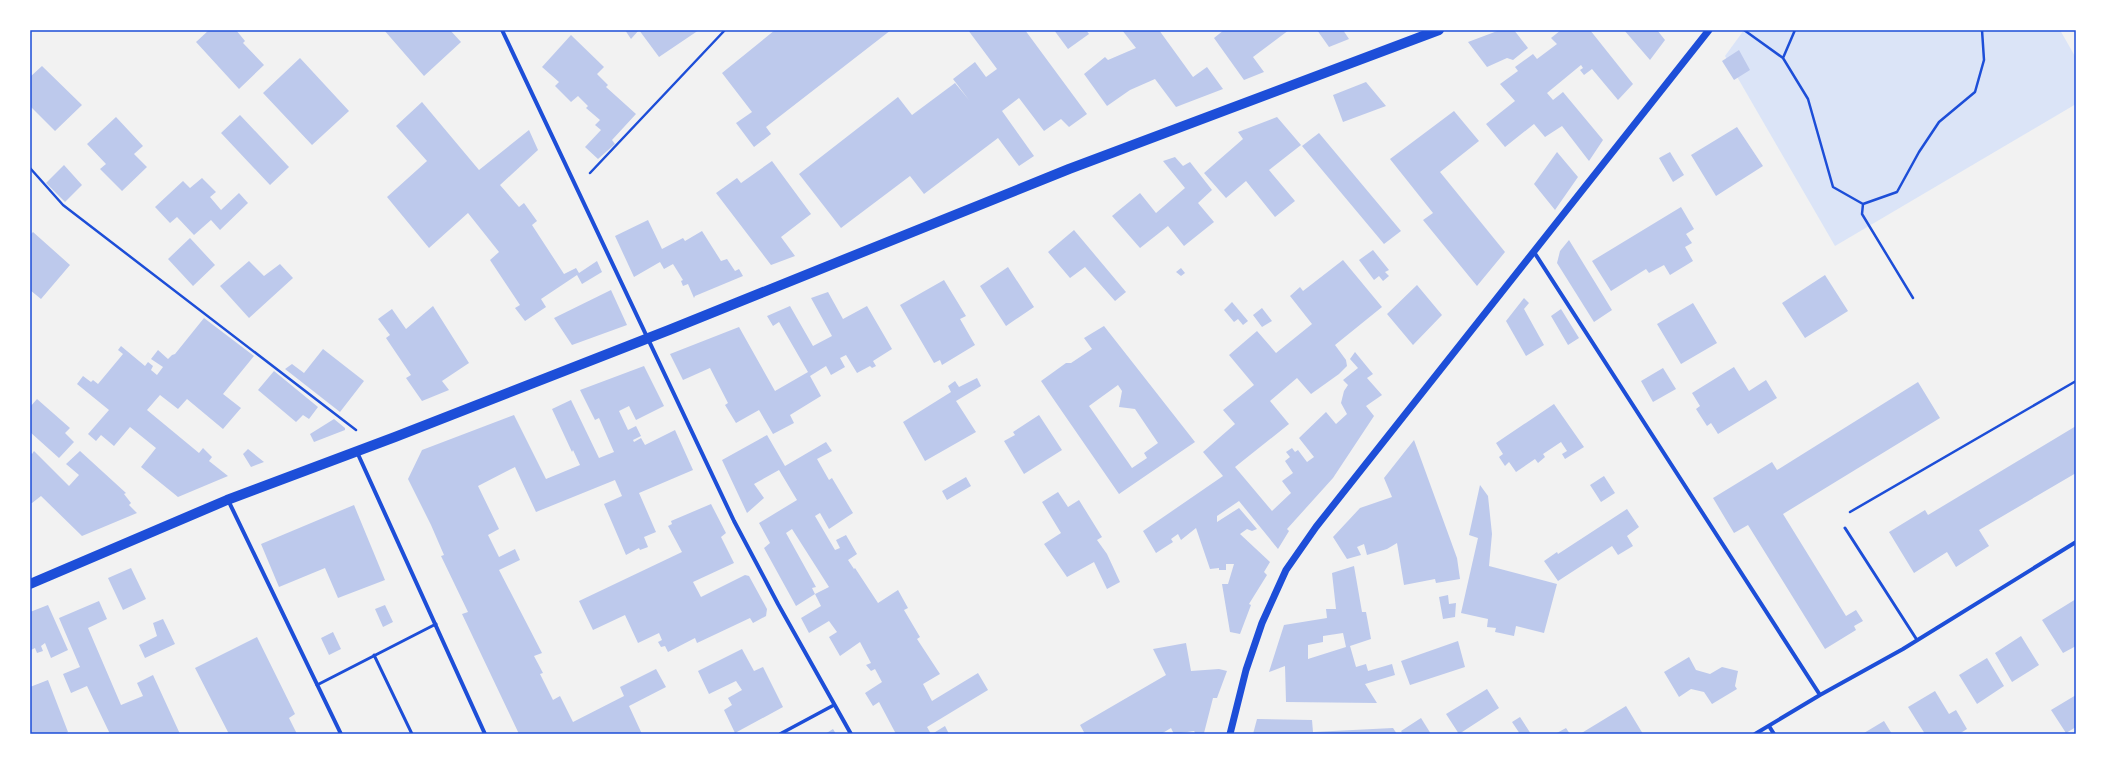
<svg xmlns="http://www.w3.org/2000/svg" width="2106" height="764" viewBox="0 0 2106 764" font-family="'Alegreya Sans',sans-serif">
<rect width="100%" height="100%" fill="#f2f2f2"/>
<path fill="#dbe4f7" d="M1744,30H2060L2076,58V104L1835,246L1725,56Z"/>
<path fill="#bdc9ec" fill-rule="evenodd" d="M209,30H236L245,41L243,43L264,65L239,89L196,42Z
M384,30H450L461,42L424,76Z
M625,30H699L659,57L639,30L631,39Z
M775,30H891L766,127L771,134L754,147L736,123L752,112L722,73Z
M968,30H1025L1087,114L1069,127L1061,119L1044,131L1019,98L1002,111L1034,156L1019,166L998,138L924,194L910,176L841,228L799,174L898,97L912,115L955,83L969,100L953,79L975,62L986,77L997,69Z
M1054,30H1086L1089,34L1068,49Z
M1122,30H1159L1193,77L1207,67L1223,89L1176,107L1155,79L1130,90L1107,106L1084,74L1105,57L1108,60L1136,48Z
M1224,30H1289L1253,57L1264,72L1244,80L1214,38Z
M1317,30H1343L1349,39L1329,47Z
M1500,30H1514L1528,48L1513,60L1507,58L1487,67L1468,42Z
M1561,30H1590L1633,84L1618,100L1592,69L1584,75L1580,70L1583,68L1581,65L1547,93L1553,100L1563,92L1603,140L1589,161L1562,126L1545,137L1534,124L1505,147L1486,124L1515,101L1500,84L1518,71L1515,67L1533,54L1537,59L1557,44L1551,38Z
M1624,30H1657L1665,40L1650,60Z
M571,35L604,67L597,74L608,85L606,87L636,114L612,140L615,144L598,159L585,147L601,130L595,125L600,120L586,108L588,106L578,96L571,102L555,86L559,82L542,67Z
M1739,50L1750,70L1734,80L1722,61Z
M300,58L349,111L312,145L263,93Z
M42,66L82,105L55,131L30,106V77Z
M1366,82L1386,106L1343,122L1333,95Z
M422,102L479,170L529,130L538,150L500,185L519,207L524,203L537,221L532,225L564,274L576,268L579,273L597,261L602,272L582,284L577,275L541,299L546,307L525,321L515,308L520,305L490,260L499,252L468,213L429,248L387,197L427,161L396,126Z
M1454,111L1479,141L1440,172L1505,252L1477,286L1423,220L1433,213L1390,159Z
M240,115L289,167L270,185L221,133Z
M116,117L143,146L134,154L147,167L122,191L100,169L106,164L87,144Z
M1277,117L1301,145L1269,170L1295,201L1275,217L1246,181L1226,198L1204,173L1243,139L1238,132Z
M1737,127L1763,166L1716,196L1691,155Z
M1319,133L1401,231L1384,244L1302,146Z
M1557,152L1578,177L1555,210L1534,184Z
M1670,152L1684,175L1673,182L1659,158Z
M1175,157L1183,166L1190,162L1212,190L1198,203L1214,222L1184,246L1168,226L1140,248L1112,216L1140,193L1156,213L1185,188L1163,161Z
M772,161L811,214L781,237L795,256L771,265L716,193L737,178L741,183Z
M64,165L82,185L65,202L46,183Z
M202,178L216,192L210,197L221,210L239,193L248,203L220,230L211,220L194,235L177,217L170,223L155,207L183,181L190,188Z
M1681,207L1694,229L1686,234L1692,243L1685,247L1693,261L1670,275L1664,265L1649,273L1646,269L1611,291L1592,261Z
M648,220L662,249L683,238L685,241L702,231L721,261L727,259L735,271L739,269L743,276L695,296L694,298L688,284L683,286L681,281L683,280L673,264L664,269L660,262L634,277L615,236Z
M1074,230L1126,292L1115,301L1085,267L1070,278L1048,252Z
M33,232L70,265L41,299L30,290V235Z
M190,238L215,265L193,286L168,259Z
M1569,240L1612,310L1594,322L1557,263L1560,251Z
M1373,250L1389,270L1385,272L1389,276L1383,281L1379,276L1374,280L1359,260Z
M1343,260L1382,307L1335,345L1346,360L1347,366L1339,374L1311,394L1297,378L1270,401L1289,424L1235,467L1272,511L1291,493L1282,481L1293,473L1285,461L1290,457L1286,452L1292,448L1295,452L1298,450L1307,462L1314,457L1299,438L1326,412L1336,424L1347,414L1341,403L1344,391L1348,385L1343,380L1358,368L1350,359L1355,352L1373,374L1367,378L1382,395L1366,406L1374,416L1333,478L1287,529L1289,531L1278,549L1239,501L1217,516V522L1239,508L1257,529L1252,531L1247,529L1240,534L1270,562L1264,572L1267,575L1249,604L1251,605L1240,634L1230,632L1222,584H1228L1234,564H1226V570H1219V568L1210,569L1196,528L1181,540L1178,534L1171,539L1173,542L1156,553L1143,531L1223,476L1203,452L1235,424L1223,410L1254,385L1229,355L1257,331L1276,353L1312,324L1290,296L1300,287L1303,291Z
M249,261L264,276L280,264L293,278L249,318L220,286Z
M1008,267L1034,307L1006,326L980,286Z
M1181,268L1185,273L1181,276L1176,272Z
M1825,275L1848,311L1805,338L1782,303Z
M944,280L966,316L960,319L975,345L942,365L940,360L934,363L900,305Z
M1417,285L1442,315L1413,345L1387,314Z
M611,290L627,325L572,345L554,318Z
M828,292L843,319L867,306L892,349L873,361L876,366L872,368L870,366L857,373L846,355L840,358L845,367L831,375L826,366L810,376L821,396L790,415L794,423L773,434L759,410L736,423L725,405L728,403L710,368L683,380L670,354L739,327L775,391L808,372L779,322L773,326L767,316L790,306L813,346L832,336L811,298Z
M1524,298L1529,303L1524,309L1544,345L1526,356L1506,321Z
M1232,302L1248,321L1243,325L1238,319L1234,322L1224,310Z
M1693,303L1717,343L1681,364L1657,324Z
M433,306L469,363L442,381L449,390L422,401L406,378L411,375L386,338L390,335L378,319L392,309L406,329Z
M1262,308L1272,321L1262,327L1253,315Z
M1561,309L1579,338L1568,345L1551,316Z
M204,318L254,356L223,394L241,408L223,429L187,399L178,409L160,395L147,410L199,453L203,448L212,457L209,461L228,476L178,497L141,467L156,448L130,427L114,446L101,435L96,441L88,434L109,410L77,384L83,376L91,382L93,380L98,384L123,354L118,350L121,346L145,366L148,362L153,366L151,370L157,375L163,367L151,359L158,350L168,359L172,355L175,354Z
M1104,326L1195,442L1119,494L1041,381L1066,363H1071L1092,349L1084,338ZM1118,385L1122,391L1119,407L1135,409L1158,443L1144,453L1147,458L1132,468L1089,406Z
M323,349L364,381L340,412L285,369L292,364L304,373Z
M644,366L664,406L636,420L629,406L619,411L628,430L636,426L641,436L633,440L634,442L641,438L645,445L675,430L693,470L639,493L656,532L644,537L648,547L640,550L639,548L626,555L604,504L622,496L615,480L536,512L515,467L478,486L499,529L488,535L499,557L515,549L520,560L499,570L542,653L534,656L543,673L540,674L553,700L560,696L573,722L624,696L620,687L656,669L666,687L629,706L642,734H519L462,614L468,612L441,556L444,555L431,525L408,479L422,450L514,415L546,479L580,465L573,450L572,452L552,409L571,400L599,458L614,452L599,418L595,420L580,390Z
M1734,367L1749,391L1766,380L1777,398L1718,434L1711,423L1707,426L1696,409L1700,406L1692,393Z
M1663,368L1676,389L1653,402L1641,381Z
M274,371L318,407L309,419L303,415L296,422L258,390Z
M977,378L981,386L956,401L976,432L925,461L903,422L951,392L948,386L955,381L959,387Z
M1918,382L1940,418L1783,514L1846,616L1856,610L1863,621L1854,626L1856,630L1825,649L1748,525L1734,533L1713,498L1772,462L1777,470Z
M37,399L70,428L65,433L74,442L59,458L30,432V407Z
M1554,404L1584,447L1565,459L1562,454L1567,451L1561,442L1543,454L1545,457L1538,463L1535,459L1516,472L1509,462L1505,466L1499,457L1503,454L1496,443Z
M1039,415L1062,450L1024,474L1004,441L1015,435L1013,432Z
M334,419L345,428V430L314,442L310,434Z
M2076,426V473L1979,530L1989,546L1956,567L1947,552L1914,573L1889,532L1925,510L1928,515Z
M767,435L785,466L826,442L832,451L817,459L829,480L832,478L853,513L829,529L820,513L815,516L835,550L840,548L836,540L846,535L857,554L848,560L854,569L855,568L878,603L898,590L908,608L904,610L920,637L917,639L940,674L923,684L932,701L978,673L988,690L927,727L931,734H896L879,702L873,706L865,693L882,682L875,669L871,671L866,665L871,663L860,642L840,656L829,637L837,632L829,621L809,633L801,618L821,606L815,594L829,587L792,529L786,533L816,587L812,588L815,594L796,606L764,548L770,543L759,523L797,500L779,470L754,484L764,498L747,513L722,460Z
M1414,440L1457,558L1460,579L1436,583L1435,579L1404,585L1397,543L1387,549L1367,555L1364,544L1357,547L1361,555L1347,559L1333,537L1360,508L1392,497L1384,478Z
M248,449L264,462L251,467L243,454Z
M34,451L69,486L79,475L66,464L80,451L126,493L124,494L131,503L129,505L137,513L82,536L41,496L32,503H30V452L32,454Z
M1604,476L1615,493L1601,502L1590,485Z
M966,477L971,486L947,500L942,491Z
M1480,485L1488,496L1492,534L1489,566L1557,584L1544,633L1516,626L1514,636L1495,632L1496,628L1487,627L1488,619L1461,613L1478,538L1469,535Z
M1058,492L1068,507L1079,500L1102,537L1097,540L1107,554L1120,582L1107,589L1094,562L1067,577L1044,544L1061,533L1042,502Z
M711,504L726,533L721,537L734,563L693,582L701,597L745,575L749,576L767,609L766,616L753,623L750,618L697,643L695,638L668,652L665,646L661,647L658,642L662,640L659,633L638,643L625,615L593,630L579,601L682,552L668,526L672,524L671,521Z
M354,505L385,580L338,598L325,568L279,587L261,544Z
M1627,509L1639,527L1627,536L1633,546L1618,555L1612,546L1558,581L1544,561L1557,552L1558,554Z
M1354,566L1362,612H1366L1371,639L1350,646L1356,667L1366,664L1368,671L1392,664L1395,675L1365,684L1377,703L1286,702L1285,666L1269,672L1284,625L1327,618L1326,609H1336L1332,573ZM1343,633L1346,647L1308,659V645L1323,642V636Z
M131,568L146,599L123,610L108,578Z
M1448,595L1449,604L1456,603L1455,617L1443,619L1439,597Z
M2076,599V646L2063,653L2042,620Z
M99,601L107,619L88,628L121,705L143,696L137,683L153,675L180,734H110L87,686L71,693L63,674L80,667L59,618Z
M48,605L68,650L51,658L45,643L41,646L43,651L37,653L35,648L31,650L30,648V612Z
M385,605L393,622L383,627L375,609Z
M163,619L175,644L145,658L139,645L157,636L153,623Z
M333,632L341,649L329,655L321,638Z
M2021,636L2039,665L2012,682L1995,653Z
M257,637L295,714L289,718L297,734H229L195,668Z
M1458,641L1465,667L1410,685L1401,661Z
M1186,643L1191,671L1219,669L1227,671L1217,698H1213L1204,733L1196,734L1194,731L1174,734L1171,728L1161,734H1085L1080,725L1166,675L1153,649Z
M742,649L754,671L763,667L783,707L735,733L724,710L732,705L728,698L742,690L736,681L709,694L698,671Z
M1689,657L1696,670L1710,674L1722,667L1738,671L1735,686L1737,689L1712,704L1704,692L1691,689L1679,697L1664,672Z
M1987,658L2004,686L1977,704L1959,675Z
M48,680L68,732L63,734H30V687Z
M1487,689L1499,708L1459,734L1446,714Z
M1935,691L1949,714L1956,710L1967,729L1959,734H1925L1908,707Z
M2076,695V727L2066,733L2051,710Z
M1626,706L1643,734H1580Z
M1520,717L1531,734H1520L1512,722Z
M1421,718L1431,734H1403L1401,731Z
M1257,719L1312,720L1313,732L1393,728L1397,734H1253Z
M1884,721L1892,734L1864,733Z
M945,726L949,734H932Z
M1566,728L1570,734H1555Z
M833,729L836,734H825Z"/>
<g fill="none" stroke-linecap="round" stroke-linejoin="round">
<path stroke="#1d4ed8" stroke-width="2.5" d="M1744,30L1783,58L1808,99L1833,187L1863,204L1897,192L1919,152L1939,122L1975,92L1984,60L1982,30
M1783,58L1795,30
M30,168L63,205L356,430
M590,173L725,30
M1863,204L1862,214L1913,298
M1850,512L2076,381"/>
<path stroke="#1d4ed8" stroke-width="3" d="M1845,528L1917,640
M374,655L412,734
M317,685L436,624"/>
<path stroke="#1d4ed8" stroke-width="3.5" d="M780,734L834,705"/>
<path stroke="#1d4ed8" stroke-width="4" d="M502,30L734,521L778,604L851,734
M1534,252L1820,695
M357,452L485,734
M228,500L341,734
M1769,726L1774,734
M1755,734L1820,695L1903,649L2076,542"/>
<path stroke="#1d4ed8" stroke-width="7" d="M1230,734L1246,670L1262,623L1286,570L1316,527L1709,30"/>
<path stroke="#1d4ed8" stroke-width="10" d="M30,584L227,500L395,437L669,330L1069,169L1439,30"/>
</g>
<rect width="2106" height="764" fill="none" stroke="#ffffff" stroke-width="62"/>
<rect x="31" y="31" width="2044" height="702" fill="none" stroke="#1d4ed8" stroke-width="1.5"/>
</svg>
